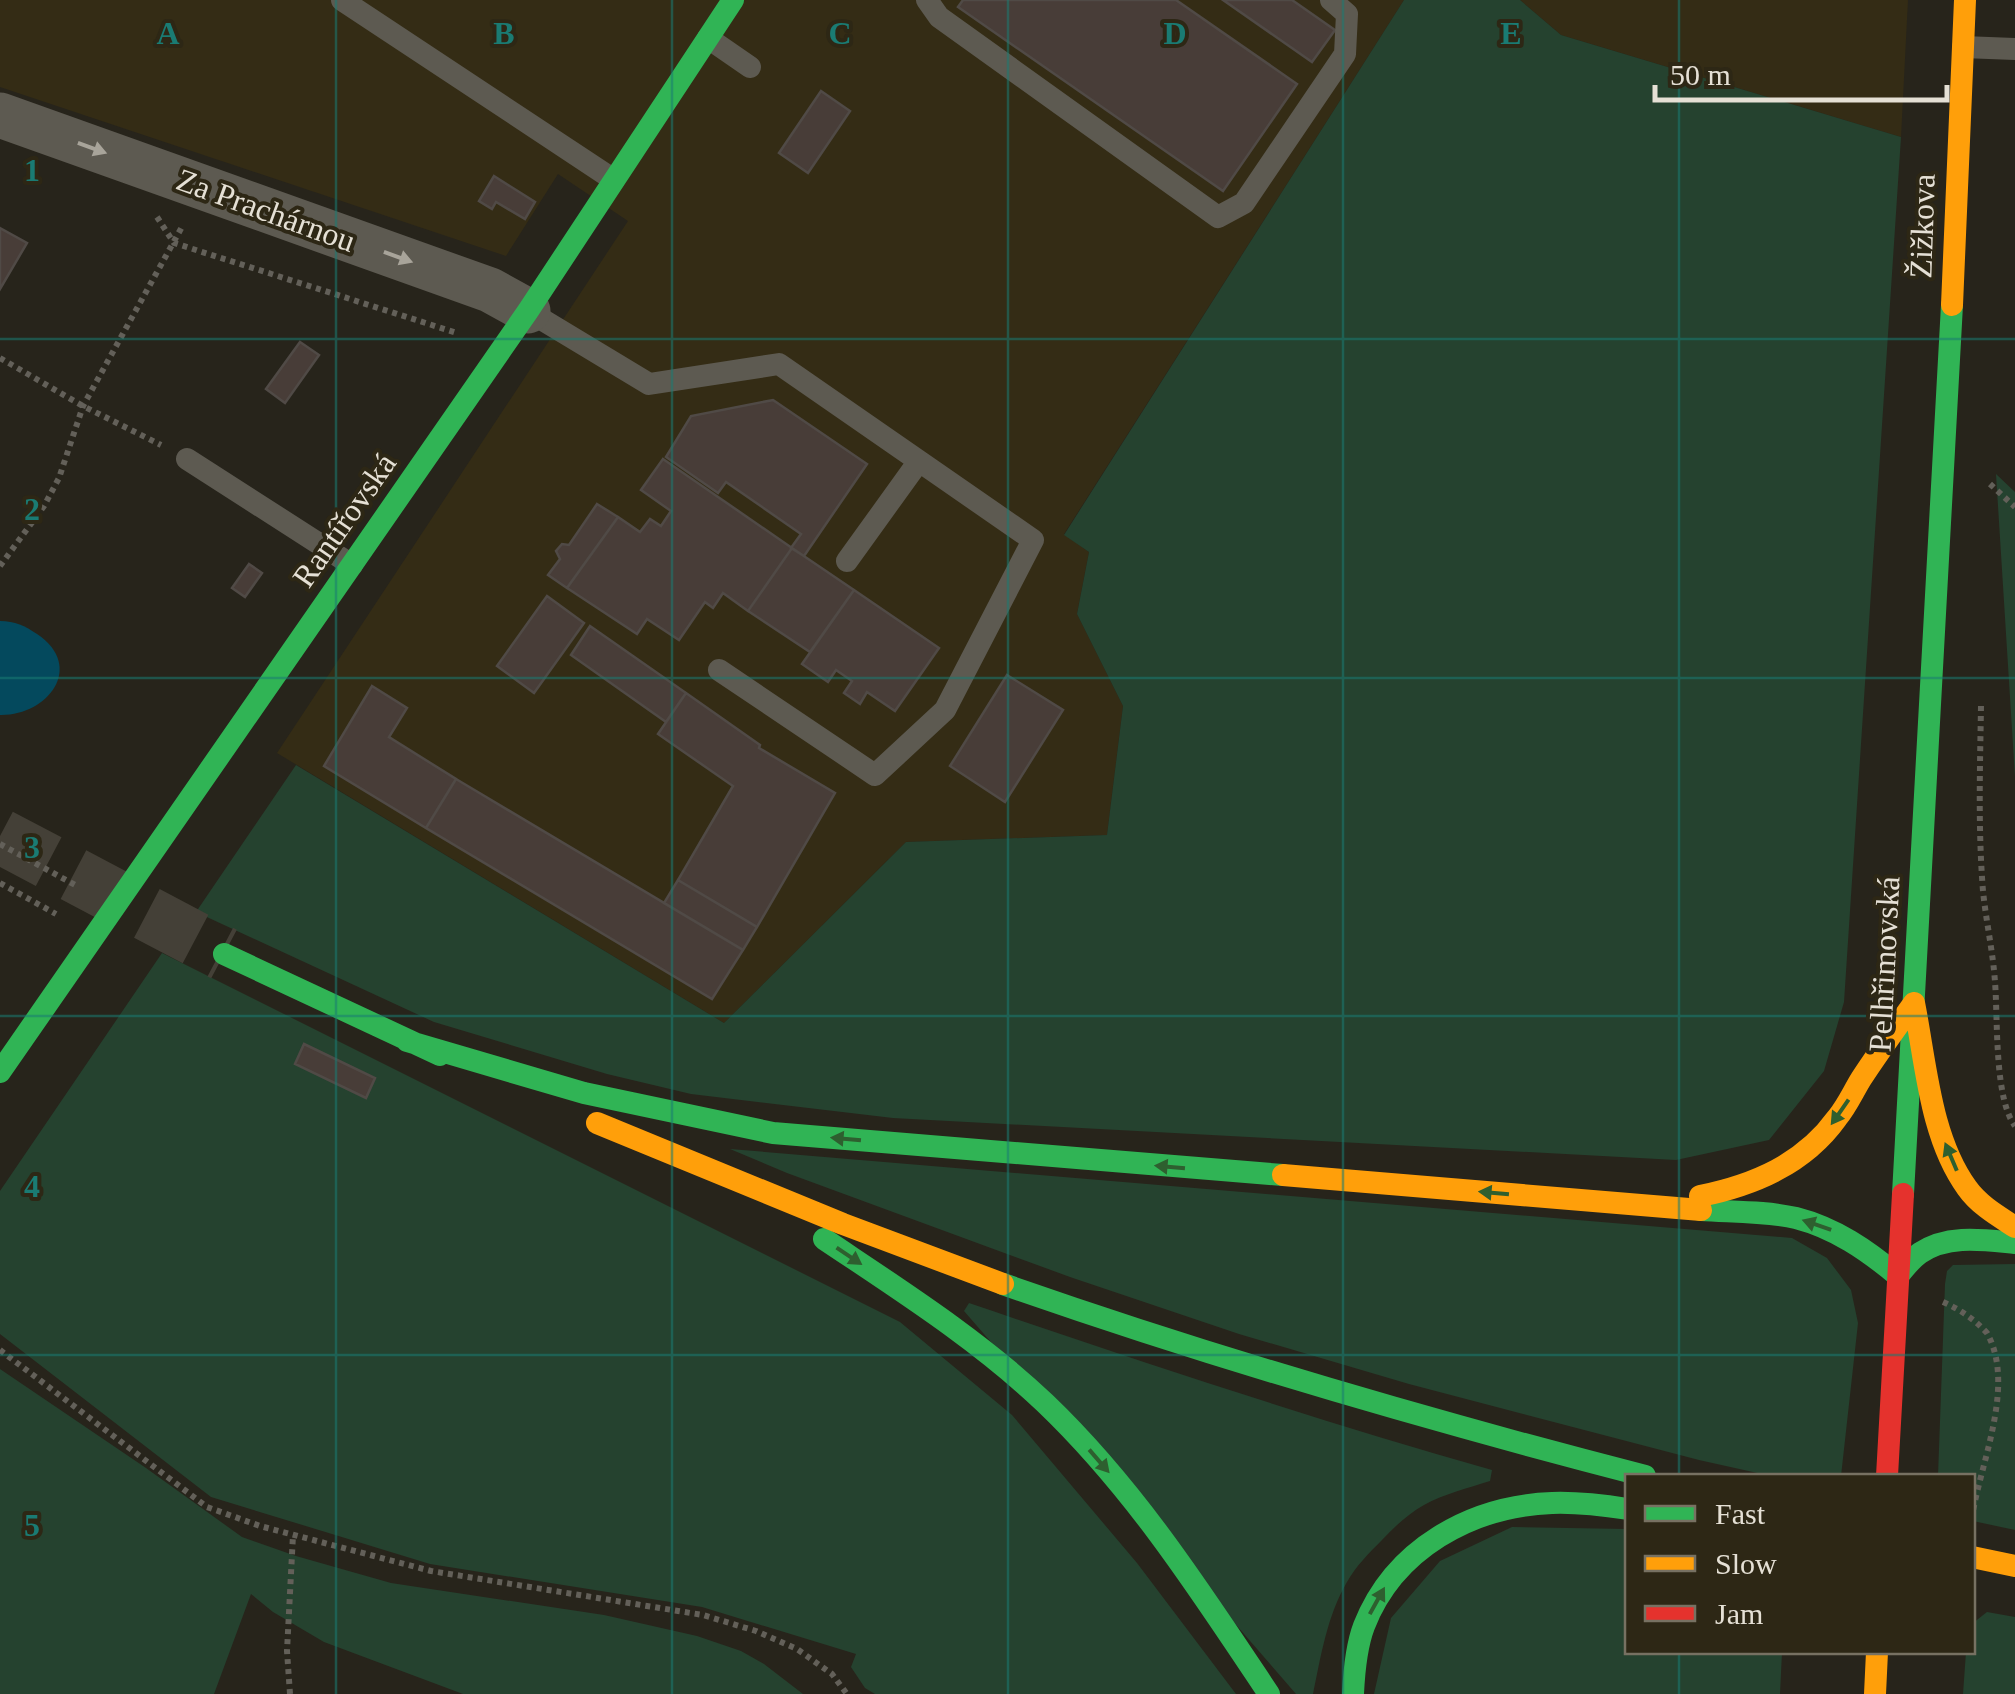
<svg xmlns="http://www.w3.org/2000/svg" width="2015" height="1694" viewBox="0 0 2015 1694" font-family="'Times New Roman',serif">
<rect width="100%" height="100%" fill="#27241b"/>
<path fill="#342c15" d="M0,0H1404L1064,534L1089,552L1077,614L1123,706L1107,835L906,842L724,1023L277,753L628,221L558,174L506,256L0,87Z
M1520,0H1908L1901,137L1561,35Z"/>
<path fill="#25422f" d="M1404,0H1520L1561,35L1901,137L1844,1002L1824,1071L1769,1140L1676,1160L893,1118L691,1094L607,1074L434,1022L196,912L296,765L724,1023L906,842L1107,835L1123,706L1077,614L1089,552L1064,535Z
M1996,474L2015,492V777Z
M162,953L900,1322L1012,1415L1137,1563L1236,1694H875L865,1688L851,1667L856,1654L702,1607L430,1564L211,1497L0,1334V1191Z
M730,1149L1792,1238L1827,1258L1851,1290L1858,1323L1841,1476H1771L1699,1460L1409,1384L1239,1334L1070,1277L787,1173Z
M2015,1264V1530L1973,1521L1972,1476H1938L1945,1284L1947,1271L1953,1265Z
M969,1303C1142,1362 1316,1420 1492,1470L1490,1481C1468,1488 1444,1494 1424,1505C1408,1514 1394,1527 1382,1540C1369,1553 1356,1566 1347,1582C1327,1616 1321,1656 1313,1694H1296L964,1311Z
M0,1369L146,1468L242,1537L296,1556L391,1583L604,1615L697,1636L741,1651L764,1664L803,1694H463L324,1642L273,1612L251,1594L214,1694H0Z
M1512,1527L1627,1529L1628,1652H1782L1780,1694H1374L1391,1618L1440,1561Z
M1987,1612L2015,1617V1694H1963L1966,1652H1972L1973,1623Z"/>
<path fill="#04495d" d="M0,621C15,621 25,626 37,634C86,667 47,716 0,715Z"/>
<path fill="#483d38" stroke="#504a46" stroke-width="2.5" d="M963,0H1176L1297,84L1223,191L958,7Z
M1223,0H1292L1335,30L1312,62Z
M821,91L850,111L808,173L779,153Z
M494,176L535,202L525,219L496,202L492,209L479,201Z
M0,228L27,243L0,289Z
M300,342L319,355L285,403L266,389Z
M773,400L867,464L804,556L791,548L801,534L726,482L718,493L666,457L691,416Z
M663,459L792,548L748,611L723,593L713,608L705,602L679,640L647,619L637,634L567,588L618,517L640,532L650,519L661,526L671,511L641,490Z
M597,504L618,517L567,588L548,575L560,559L556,551L562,544L569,545Z
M792,548L854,590L810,652L748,611Z
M249,564L262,573L245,597L232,588Z
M854,590L939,648L895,711L867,692L860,704L844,693L852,681L836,670L828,682L802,664Z
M547,596L584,623L534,693L497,666Z
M590,626L686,693L666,722L571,655Z
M1007,675L1063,710L1005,802L950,766Z
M372,686L407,708L389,737L456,779L426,828L324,766Z
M686,693L760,745L759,748L835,793L757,927L678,880L733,786L658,734Z
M456,779L743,950L712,999L426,828Z
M678,880L757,927L743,950L664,903Z
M304,1044L375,1078L366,1098L295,1064Z"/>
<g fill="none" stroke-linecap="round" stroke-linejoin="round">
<path stroke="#444037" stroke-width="55" stroke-dasharray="55 28" stroke-linecap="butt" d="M0,836L224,954"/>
<path stroke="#636059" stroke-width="6" stroke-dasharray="5 5" stroke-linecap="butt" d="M157,217L174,243L457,333
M0,358L83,406L161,445
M1990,484L2015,507
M0,566L44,506L59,478L83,406L183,225
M1981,706C1980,768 1978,829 1983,891C1986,921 1993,952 1995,982C1998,1019 1994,1098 2015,1126
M0,844L77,886
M0,883L56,914
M1943,1302C1961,1310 1974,1319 1987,1333C2015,1383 1983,1457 1973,1511
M0,1350L207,1507L260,1526L431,1571L703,1615L756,1631L797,1649L832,1674L847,1694
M290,1694L287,1651L293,1535"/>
<path stroke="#5d5a51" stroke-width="22" d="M342,0L614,180
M927,0L939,17L1218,217L1244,203L1345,54L1347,14L1331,0
M708,38L750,67
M1963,47L2015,49
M528,311L649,384L779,364L919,461L847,561
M187,459L352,565
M719,670L875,775L945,710L1033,540L919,461"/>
<path stroke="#5d5a51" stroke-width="45" d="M0,115L490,290L528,311"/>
<path stroke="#30b455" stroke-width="22" d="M224,954L440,1055
M407,1041L584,1093L773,1133L1283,1175
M0,1072L528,311L733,0
M1903,1194L1952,305
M1701,1210C1732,1212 1766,1211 1796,1218C1835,1228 1867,1250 1898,1276C1905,1268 1911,1259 1920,1253C1948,1234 1984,1240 2015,1243
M824,1239C900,1290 979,1340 1045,1403C1134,1488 1201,1592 1269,1694
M1003,1284C1214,1358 1428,1420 1645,1476
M1353,1694C1354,1672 1356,1647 1364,1626C1394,1549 1471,1506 1552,1503C1578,1502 1602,1505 1628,1509"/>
<path stroke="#ff9f0a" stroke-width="22" d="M1952,305L1965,0
M1914,1003C1926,1063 1930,1137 1967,1188C1979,1205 1998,1216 2015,1227
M597,1123L843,1224L1003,1284
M1283,1175L1701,1210
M1700,1196C1754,1185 1804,1164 1837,1118C1847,1106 1853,1092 1861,1079C1878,1053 1896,1028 1914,1003
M1972,1557L2015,1566
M1875,1694L1877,1652"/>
<path stroke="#e5322d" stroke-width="22" d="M1887,1476L1903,1194"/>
</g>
<defs><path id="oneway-solid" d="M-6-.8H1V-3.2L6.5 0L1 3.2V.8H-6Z" transform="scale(2.5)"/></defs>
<g fill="#a8a49a">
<use href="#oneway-solid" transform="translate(92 148) rotate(20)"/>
<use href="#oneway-solid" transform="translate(398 257) rotate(20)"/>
</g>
<g fill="#2e5f2f">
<use href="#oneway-solid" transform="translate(1840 1112) rotate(125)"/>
<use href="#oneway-solid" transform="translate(846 1139) rotate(-175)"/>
<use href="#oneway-solid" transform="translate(1951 1157) rotate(-113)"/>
<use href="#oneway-solid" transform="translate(1170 1167) rotate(-175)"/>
<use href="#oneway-solid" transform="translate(1494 1193) rotate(-175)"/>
<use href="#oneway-solid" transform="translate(1817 1225) rotate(-161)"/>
<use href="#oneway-solid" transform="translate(849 1256) rotate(34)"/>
<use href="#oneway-solid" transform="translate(1099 1461) rotate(49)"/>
<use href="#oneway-solid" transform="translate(1377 1601) rotate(-61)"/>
</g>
<path fill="none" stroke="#1a7b73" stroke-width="2.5" stroke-opacity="0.55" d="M336,0V1694M672,0V1694M1008,0V1694M1343,0V1694M1679,0V1476M0,339H2015M0,678H2015M0,1016H2015M0,1355H2015M1679,1652V1694"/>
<g text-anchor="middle" stroke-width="8" stroke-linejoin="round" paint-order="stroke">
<g font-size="32" fill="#e5e0d5" stroke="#2d2715">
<text transform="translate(266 210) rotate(20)" y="11">Za Prachárnou</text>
<text transform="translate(1922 226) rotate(-88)" y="11">Žižkova</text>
<text transform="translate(344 520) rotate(-55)" y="11">Rantířovská</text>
<text transform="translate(1884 964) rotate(-87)" y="11">Pelhřimovská</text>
</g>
</g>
<g font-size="32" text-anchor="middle" font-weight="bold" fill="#1a7b73" stroke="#2d2715" stroke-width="8" stroke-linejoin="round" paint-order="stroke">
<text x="168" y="44">A</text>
<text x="504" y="44">B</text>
<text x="840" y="44">C</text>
<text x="1175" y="44">D</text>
<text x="1511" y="44">E</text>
<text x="32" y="181">1</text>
<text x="32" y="520">2</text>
<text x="32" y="858">3</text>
<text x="32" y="1197">4</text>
<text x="32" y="1536">5</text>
</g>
<rect x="1625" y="1474" width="350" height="180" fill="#2d2715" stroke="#777162" stroke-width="2.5"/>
<rect x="1645" y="1506" width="50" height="15" fill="#30b455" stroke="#777162" stroke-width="2.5"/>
<text x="1715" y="1524" font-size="30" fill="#e5e0d5">Fast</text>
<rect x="1645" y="1556" width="50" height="15" fill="#ff9f0a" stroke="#777162" stroke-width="2.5"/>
<text x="1715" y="1574" font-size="30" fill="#e5e0d5">Slow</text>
<rect x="1645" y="1606" width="50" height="15" fill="#e5322d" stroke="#777162" stroke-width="2.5"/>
<text x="1715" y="1624" font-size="30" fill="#e5e0d5">Jam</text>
<path d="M1655 85v15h292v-15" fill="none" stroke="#e5e0d5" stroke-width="5"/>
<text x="1670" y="85" font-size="30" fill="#e5e0d5" stroke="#2d2715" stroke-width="8" paint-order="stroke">50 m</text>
</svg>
